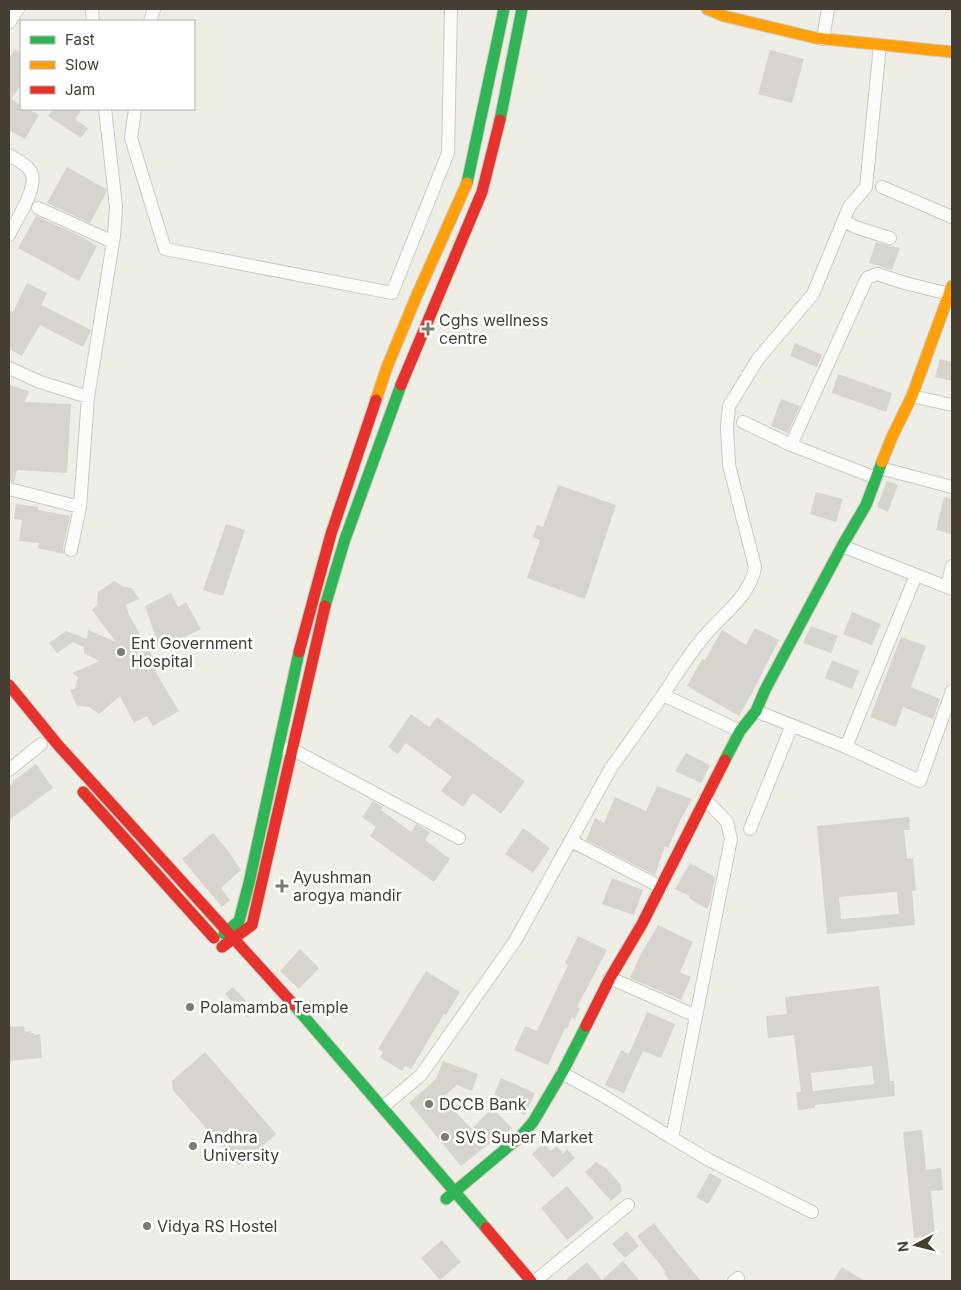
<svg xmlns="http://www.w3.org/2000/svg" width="961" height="1290" viewBox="0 0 961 1290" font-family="Inter,sans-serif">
<rect width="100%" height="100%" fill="#eeede6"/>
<path fill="#d6d4cd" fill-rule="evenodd" d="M15,49L21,53V85L11,99L21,105V109H28L39,115L25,139L9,130V58Z
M770,50L804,59L792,103L758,94Z
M53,109H82L75,119L88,128L81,138L48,116Z
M67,167L106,189V193L90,223L47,203Z
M36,216L82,237L97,246L79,281L18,248Z
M876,242L900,248L892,270L869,263Z
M27,283L47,293L41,305L91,330L83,347L40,325L22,356L9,349V310L13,312Z
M795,343L822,355L817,367L790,356Z
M940,359L952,362V381L935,377Z
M838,374L892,393L886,412L832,393Z
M9,385L29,391L25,402L71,404L67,473L17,470L14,482L9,481Z
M781,399L800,406L788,433L771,426Z
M887,481L898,485L888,512L877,507Z
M558,485L616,505L585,599L527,578L540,540L533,537L537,525L543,527Z
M816,492L843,499L836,522L810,514Z
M944,497L952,499V534L936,530Z
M16,504L38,507V510L70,516L63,548L64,554L38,548L39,543L19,541L22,520L14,519Z
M226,524L245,530L223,596L203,590Z
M114,581L124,587L132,588L139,599L126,605L129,615L157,664L155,671L179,711L153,726L147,716L134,723L120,696L99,714L89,707L77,706L70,690L75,689L78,677L72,673L100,661L84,653V647L73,642L57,653L49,643L66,631L87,639L88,630L116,642L92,610L97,605L98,592Z
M171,593L178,607L186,602L201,629L160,650L145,606Z
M852,612L881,624L872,645L843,634Z
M811,626L838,636L831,653L803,643Z
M755,628L779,640L752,693L739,716L687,686L702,659L705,660L722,630L746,645Z
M901,637L926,646L911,687L940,699L933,719L903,707L896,727L870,717Z
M832,660L859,671L852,689L825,678Z
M411,714L429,727L437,717L525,781L501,814L473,793L463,807L441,791L452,777L406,743L398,754L388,747Z
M686,753L710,765L701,783L675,771Z
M36,764L53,788L9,820V787L13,783L12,782Z
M657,786L692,799L680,821L668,848L665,846L655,875L586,840L595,818L604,823L615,797L646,811Z
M373,801L383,807L381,810L411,832L416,824L430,832L425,840L450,859L434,882L370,836L376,827L362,817Z
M909,817L910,830H904L907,859L913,858L916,890L912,891L915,925L827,934L817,826ZM897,892L899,914L841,919L839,897Z
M523,828L550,848L533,873L505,854Z
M213,833L229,852L241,870L221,888L230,900L222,907L182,859Z
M690,863L715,877L710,902L707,909L689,898L690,896L675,889Z
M612,878L643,890L634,915L602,904Z
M658,925L693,942L680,972L691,977L681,1000L630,978L641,954Z
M578,936L607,950L577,1007L580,1009L575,1019L572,1017L567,1029L565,1028L548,1065L514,1050L525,1026L537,1031L568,965L565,963Z
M300,949L319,968L299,989L280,971Z
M426,971L460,992L446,1015L444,1014L411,1069L405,1066L402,1071L380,1057L383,1052L378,1049Z
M879,986L890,1081H894L895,1096L815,1105V1108L798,1110L796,1092H801L794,1035L768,1038L766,1016L787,1014L785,997ZM872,1066L874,1084L813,1091L811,1073Z
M233,987L255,1011L247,1018L225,994Z
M647,1012L675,1024L661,1058L643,1051L624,1093L605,1085L621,1050L629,1054Z
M24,1026L25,1032L31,1031V1033H34V1035L40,1034L42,1058L9,1061V1027Z
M205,1052L276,1134L239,1166L173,1090L172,1081Z
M443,1061L478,1074L472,1091L457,1085L442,1098L472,1129L492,1108L512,1128L498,1142L495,1139L461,1166L409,1103L436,1079Z
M501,1078L535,1093L525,1115L492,1100Z
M922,1130L926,1170L941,1168L943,1190L931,1191L935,1236L914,1238L903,1132Z
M541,1145L543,1147L545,1145L551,1151L557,1146L563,1154L567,1149L575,1158L553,1178L532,1154Z
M596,1162L607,1169L620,1184L622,1191L611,1201L585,1172Z
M710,1173L722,1180L708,1204L696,1197Z
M567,1186L594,1218L567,1240L541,1208Z
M654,1223L675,1250L701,1281H670L664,1273L666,1272L637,1236Z
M627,1231L639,1246L625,1258L612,1244Z
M442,1240L461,1262L440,1280L421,1258Z
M623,1261L640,1281H564L587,1262L602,1280Z
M842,1267L865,1281H833Z"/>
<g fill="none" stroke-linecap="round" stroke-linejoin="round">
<defs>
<path id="street" d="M92,9L93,21
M150,21L154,9
M9,23L18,9
M823,39L828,9
M135,109L131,138L165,249L392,293L448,153L451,9
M9,155C15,159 24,163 29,169C42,183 16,220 9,235
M882,187L952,217
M38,208L113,242
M844,220L855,227L890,238
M9,368L40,382L88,397
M912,396L952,405
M743,422L791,445L876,478
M791,445L867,278L877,274L905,283L949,294
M880,468L952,487
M9,489L80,507
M842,546L952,589
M71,550L80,507L88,397L114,236L116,206L105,109
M947,587L952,566
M663,695C677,673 691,651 708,632C726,612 751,594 755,567L729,465L727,427L729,406L758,359L813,294L849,207L866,187L880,45
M756,711L846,747L920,781L952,691
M846,747L916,575
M283,748L299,753L459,838
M9,770L41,744
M750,829L792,725
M571,841L661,887
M610,978L696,1016
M562,1073L602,1095L672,1138L731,839L727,822L705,799
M383,1107L421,1075L515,941L611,768L663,695L740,731
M672,1138L709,1160L812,1212
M535,1281L628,1205
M734,1281L738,1278"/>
<path id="fast" d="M500,120L522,9
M467,183L504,9
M325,606L345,539L401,385
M725,760L740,731L756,711L765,690L842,546L866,505L882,462
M224,934L239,921L249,883L299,652
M294,1005L486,1228
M446,1199L521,1136L533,1122L562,1073L586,1026"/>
<path id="slow" d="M707,9L724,16L816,38L952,52
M376,400L387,367L417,295L467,183
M882,462L892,437L912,396L952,286"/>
<path id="jam" d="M401,385L482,192L500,120
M299,652L331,534L376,400
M9,685L58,745L294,1005
M83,792L214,938
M222,947L252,925L325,606
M586,1026L610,978L642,924L725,760
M486,1228L531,1281"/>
</defs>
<use href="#street" stroke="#cbc9c3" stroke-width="14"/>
<use href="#fast" stroke="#cecabd" stroke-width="13"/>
<use href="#slow" stroke="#cecabd" stroke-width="13"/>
<use href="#jam" stroke="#cecabd" stroke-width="13"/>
<use href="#street" stroke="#fcfcfb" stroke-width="12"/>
<use href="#fast" stroke="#30b455" stroke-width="11"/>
<use href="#slow" stroke="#ff9f0a" stroke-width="11"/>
<use href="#jam" stroke="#e5322d" stroke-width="11"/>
</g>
<g fill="#807b72" stroke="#fff" stroke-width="2">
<path d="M425.5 321.5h5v5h5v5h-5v5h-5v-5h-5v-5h5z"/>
<circle cx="121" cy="652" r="5"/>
<path d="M279.5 878.5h5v5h5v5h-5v5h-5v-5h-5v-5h5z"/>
<circle cx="190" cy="1007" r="5"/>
<circle cx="429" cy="1104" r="5"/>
<circle cx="445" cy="1137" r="5"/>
<circle cx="193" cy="1146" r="5"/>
<circle cx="147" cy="1226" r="5"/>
</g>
<g text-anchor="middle" stroke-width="5" stroke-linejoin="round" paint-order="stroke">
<g font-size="16" fill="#443e33" stroke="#fff" text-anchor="start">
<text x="439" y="326">Cghs wellness<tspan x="439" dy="18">centre</tspan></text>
<text x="131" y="649">Ent Government<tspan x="131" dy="18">Hospital</tspan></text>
<text x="293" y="883">Ayushman<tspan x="293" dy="18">arogya mandir</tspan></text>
<text x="200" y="1013">Polamamba Temple</text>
<text x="439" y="1110">DCCB Bank</text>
<text x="203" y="1143">Andhra<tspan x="203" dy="18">University</tspan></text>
<text x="455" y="1143">SVS Super Market</text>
<text x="157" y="1232">Vidya RS Hostel</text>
</g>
</g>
<rect width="961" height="1290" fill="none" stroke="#443e33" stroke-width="20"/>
<rect x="20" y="20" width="175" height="90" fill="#ffffff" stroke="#b4b2ad"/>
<rect x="30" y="36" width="25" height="8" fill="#30b455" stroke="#b4b2ad"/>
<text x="65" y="45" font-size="15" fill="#443e33">Fast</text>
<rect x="30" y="61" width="25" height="8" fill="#ff9f0a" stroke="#b4b2ad"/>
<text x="65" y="70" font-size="15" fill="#443e33">Slow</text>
<rect x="30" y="86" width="25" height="8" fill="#e5322d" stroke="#b4b2ad"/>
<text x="65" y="95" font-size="15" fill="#443e33">Jam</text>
<g transform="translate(916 1245) rotate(263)" stroke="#ffffff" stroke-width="4" paint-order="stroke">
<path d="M0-4L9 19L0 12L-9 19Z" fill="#443e33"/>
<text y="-8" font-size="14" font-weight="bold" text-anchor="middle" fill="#443e33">N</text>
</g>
</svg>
